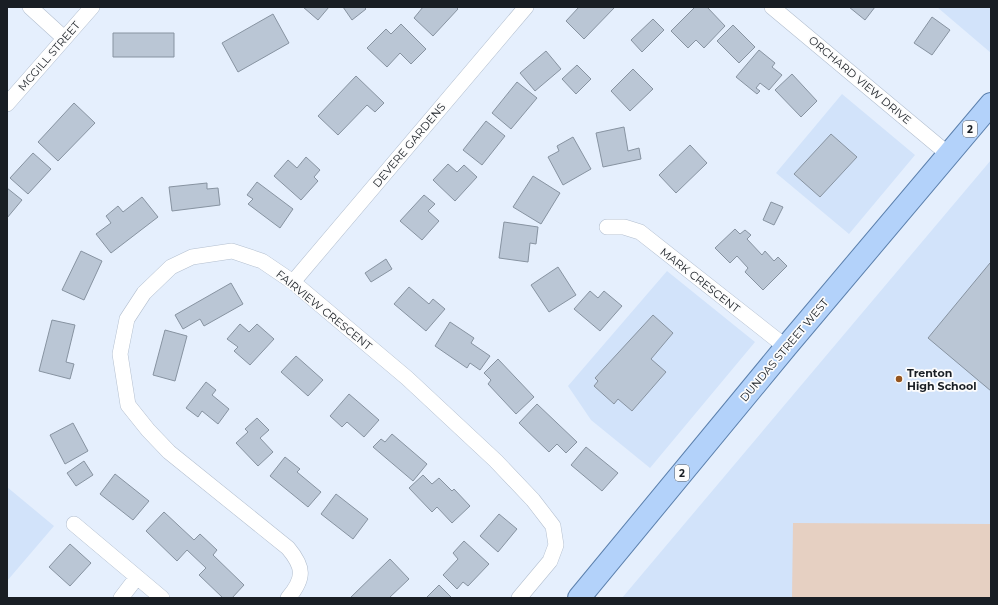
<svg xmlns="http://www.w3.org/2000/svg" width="998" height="605" viewBox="0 0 998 605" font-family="Montserrat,sans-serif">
<rect width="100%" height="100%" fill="#e5effd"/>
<path fill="#d2e3fa" d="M937,7H991V53Z
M842,94L915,155L849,234L776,173Z
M991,160V598H622Z
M667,271L755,342L650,468L591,420L568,386Z
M7,487L54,526L7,581Z"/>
<path fill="#e6d0c2" d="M793,523L991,524V598H792Z"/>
<path fill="#bac6d5" stroke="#8793a1" d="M303,7H329L318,20Z
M343,7H364L366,9L352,20Z
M423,7H456L458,9L433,36L414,18Z
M579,7H615L584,39L566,21Z
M695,7H707L725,26L704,48L696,40L688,48L671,31Z
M849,7H875L865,20Z
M273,14L289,43L238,72L222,43Z
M932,17L950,30L932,55L914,43Z
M653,19L664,30L642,52L631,40Z
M401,24L426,49L411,64L400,53L387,67L367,48L386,29L391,34Z
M733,25L755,47L739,63L717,41Z
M113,33H174V57H113Z
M759,50L775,63L772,67L782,75L769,90L760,83L756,88L760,91L757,94L736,77Z
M546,51L561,69L535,91L520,73Z
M577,65L591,79L576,94L562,79Z
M633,69L653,89L630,111L611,91Z
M792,74L817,101L801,117L775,90Z
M356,76L384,103L375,112L367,105L338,135L318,116Z
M517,82L537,98L511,129L492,113Z
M74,103L95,123L58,161L38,142Z
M486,121L505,136L482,165L463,150Z
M624,127L628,151L639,148L641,159L603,167L596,133Z
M831,134L857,157L820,197L794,174Z
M573,137L591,169L563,185L548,157L559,151L557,146Z
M690,145L707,163L676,193L659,175Z
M33,153L51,169L28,194L10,178Z
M306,157L320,170L314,177L318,181L301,200L274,176L288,160L297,168Z
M448,164L457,172L464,165L477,177L455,201L433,180Z
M533,176L560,193L541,224L513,207Z
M257,182L293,209L280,228L248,204L253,199L247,195Z
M207,183V189L218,188L220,205L172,211L169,187Z
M7,188L22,200L7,218Z
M424,195L435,204L428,211L439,221L422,240L400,221Z
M142,197L158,217L111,253L96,234L111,223L106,216L118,206L123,212Z
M771,202L783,207L774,225L763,220Z
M504,222L538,227L536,244L530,243L528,262L499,258Z
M735,229L740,234L745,230L751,235L747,239L762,255L765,251L774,261L778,257L787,266L763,290L745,272L748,268L737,256L730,263L715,248Z
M81,251L102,261L84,300L62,290Z
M386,259L392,269L371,282L365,273Z
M990,263L991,264V391L928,338Z
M558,267L576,295L549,312L531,285Z
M231,283L243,304L204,326L200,319L183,329L175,315Z
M409,287L429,304L433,299L445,309L426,331L394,304Z
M590,291L598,298L604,291L622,306L600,331L574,309Z
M653,315L673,333L651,359L666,372L632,411L618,399L614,404L594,386L598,381L595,378Z
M52,320L75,325L66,362L74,364L70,379L39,371Z
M450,322L474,338L471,343L490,356L480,370L470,363L467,368L435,346Z
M240,324L249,332L257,324L274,339L250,365L234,351L238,347L227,339Z
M165,330L187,336L175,381L153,375Z
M296,356L323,380L308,396L281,372Z
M498,359L534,397L516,414L488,384L491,380L484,373Z
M206,382L216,390L212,395L229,409L218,424L202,411L198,417L186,408Z
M349,394L379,420L364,437L347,422L342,427L330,416Z
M537,404L577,442L566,453L557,444L549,452L519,423Z
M257,418L269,430L260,438L273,452L258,466L236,443L248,432L245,429Z
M73,423L88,451L65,464L50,435Z
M392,434L427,464L413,481L373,447L381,439L385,442Z
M586,447L618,473L602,491L571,465Z
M285,457L300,469L297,472L321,492L308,507L270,476Z
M84,461L93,475L76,486L67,473Z
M115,474L149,501L133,520L100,494Z
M423,475L432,484L439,478L452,491L454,489L470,506L452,523L437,507L432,512L409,488Z
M336,494L368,519L353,539L321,514Z
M164,512L194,540L200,534L217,550L213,555L244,585L232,598H223L199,575L206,568L187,550L177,561L146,531Z
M499,514L517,529L498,552L480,536Z
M464,541L489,564L468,586L463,582L457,589L443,575L458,559L453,553Z
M70,544L91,563L70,586L49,567Z
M390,559L409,579L389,598H350Z
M439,585L452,598H426Z"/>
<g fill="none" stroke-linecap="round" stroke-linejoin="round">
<defs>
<path id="street" d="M30,7L64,38
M772,7L948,154
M7,104L92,7
M607,227H624L640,232L786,347
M293,282L526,7
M74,524L162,598
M121,598L137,577
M288,598C305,578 304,567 288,548L169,452L148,430L128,405L120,354L127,319L144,293L171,267L192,257L232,251L262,261L293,282L407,378L496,461L533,500L553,526L556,545L550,561L519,598"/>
<path id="primary" d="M579,598L786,347L991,104"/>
</defs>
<use href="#street" stroke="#b3bfcf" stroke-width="16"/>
<use href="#primary" stroke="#5c80ad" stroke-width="24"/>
<use href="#street" stroke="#fff" stroke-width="15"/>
<use href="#primary" stroke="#b3d2fa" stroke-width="22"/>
</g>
<circle fill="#95551f" stroke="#fcfcfc" stroke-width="1.5" cx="899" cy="379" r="4"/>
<g text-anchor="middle" stroke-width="3.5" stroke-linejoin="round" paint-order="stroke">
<g fill="#fcfcfc" stroke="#5d6165" stroke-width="1">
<rect x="963" y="121" width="14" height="16" rx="3"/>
<rect x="675" y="465" width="14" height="16" rx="3"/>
</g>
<g font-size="10" font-weight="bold" fill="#191e24">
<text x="970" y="133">2</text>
<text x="682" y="477">2</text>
</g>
<g font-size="11" fill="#191e24" stroke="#fcfcfc">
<text transform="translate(49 56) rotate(-49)" y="4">MCGILL STREET</text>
<text transform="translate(860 80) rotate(40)" y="4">ORCHARD VIEW DRIVE</text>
<text transform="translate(409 145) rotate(-50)" y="4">DEVERE GARDENS</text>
<text transform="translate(700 280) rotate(38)" y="4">MARK CRESCENT</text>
<text transform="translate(324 310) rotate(39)" y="4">FAIRVIEW CRESCENT</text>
<text transform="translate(784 350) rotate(-50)" y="4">DUNDAS STREET WEST</text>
</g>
<g font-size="11" font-weight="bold" fill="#191e24" stroke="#fcfcfc" text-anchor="start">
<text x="907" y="377">Trenton<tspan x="907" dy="13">High School</tspan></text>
</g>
</g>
<rect width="998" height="605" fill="none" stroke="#191e24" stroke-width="16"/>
</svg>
